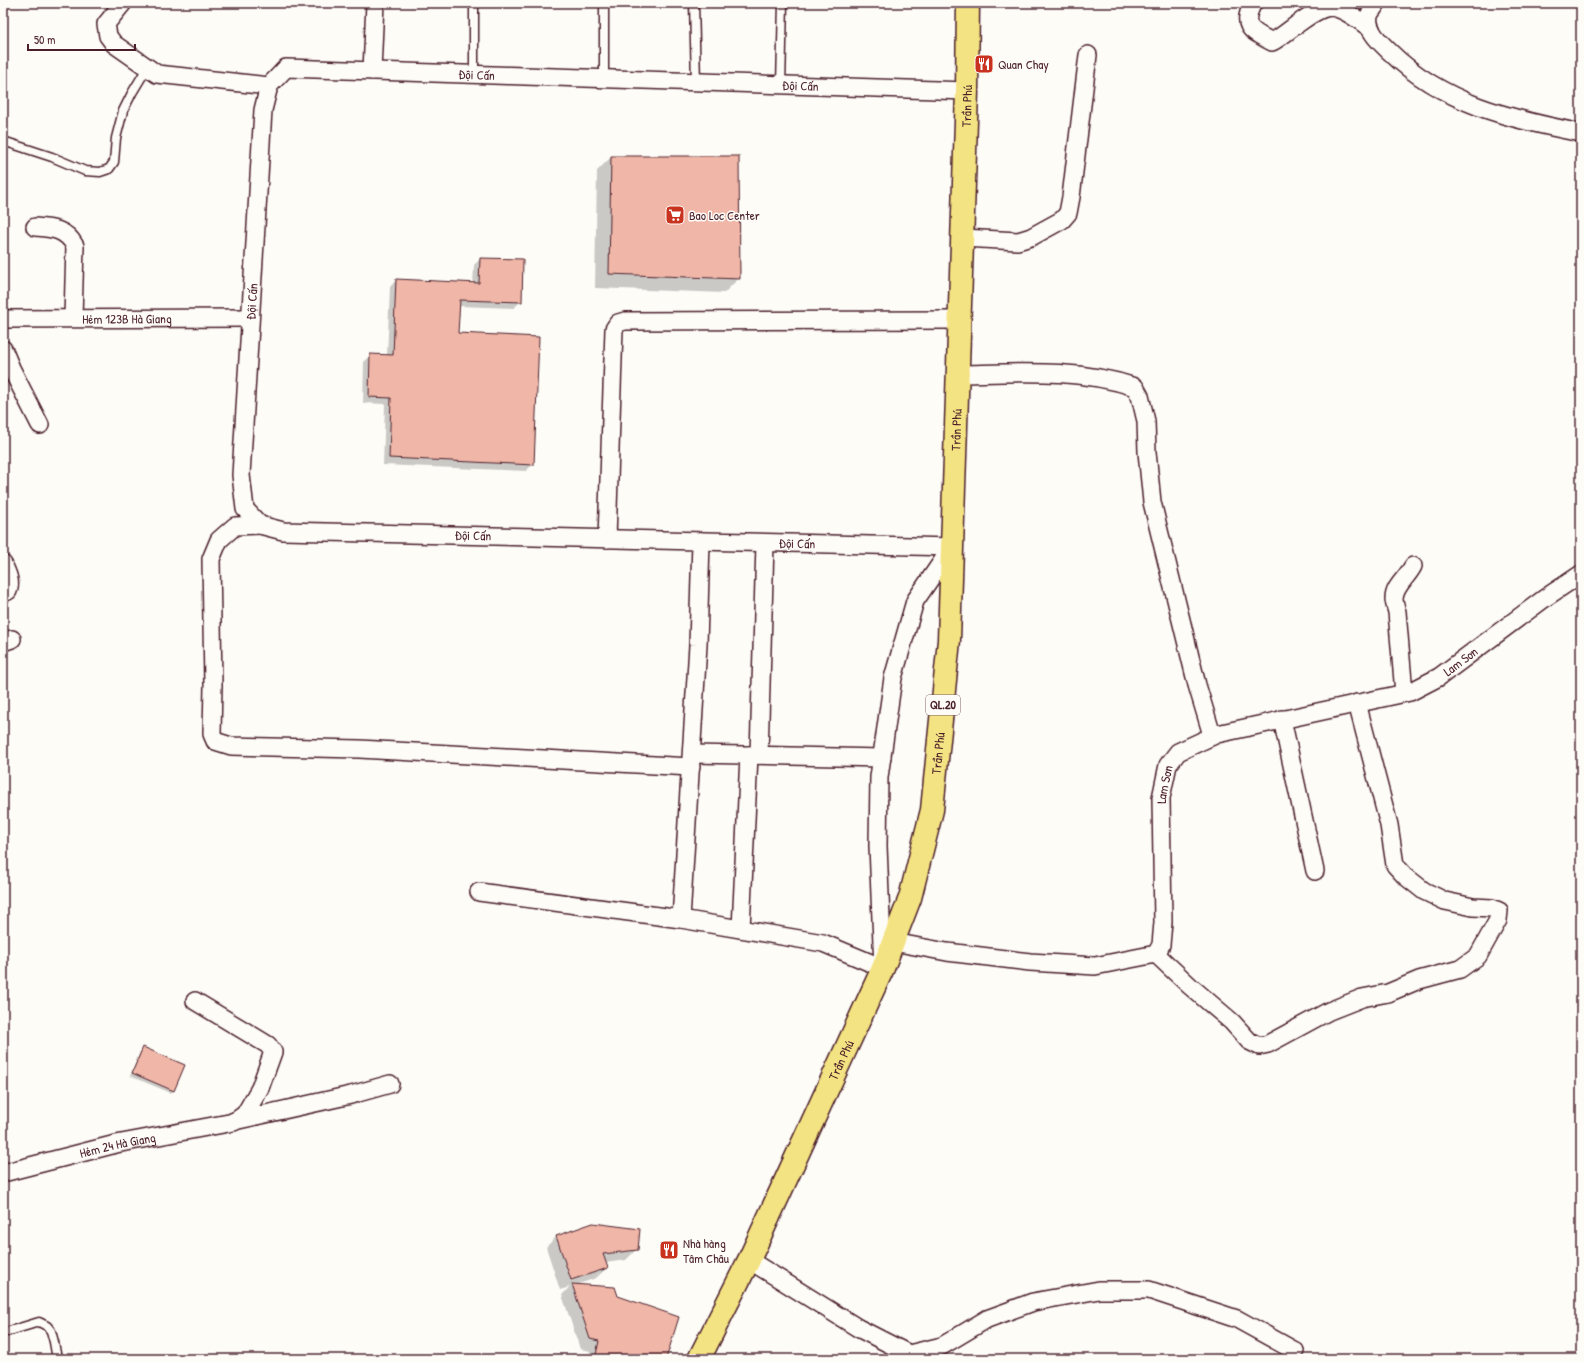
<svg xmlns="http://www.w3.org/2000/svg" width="1584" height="1362" viewBox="0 0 1584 1362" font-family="'Patrick Hand',sans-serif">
<rect width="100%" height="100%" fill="#fdfcf7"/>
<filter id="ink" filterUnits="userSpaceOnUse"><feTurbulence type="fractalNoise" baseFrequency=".025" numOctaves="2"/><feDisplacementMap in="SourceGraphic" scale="8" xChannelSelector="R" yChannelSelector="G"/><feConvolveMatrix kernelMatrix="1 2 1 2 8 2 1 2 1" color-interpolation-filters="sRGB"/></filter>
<g filter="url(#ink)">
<path fill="#0003" d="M611,157L739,278L724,293L595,288L597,171Z
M480,259L521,301L514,308L458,306L457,334L533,464L526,471L383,465L385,404L363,403L364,362L371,355L387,356L390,287L396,280L473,284L474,265Z
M143,1049L174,1090L171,1093L130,1076L140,1052Z
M593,1224L637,1249L626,1260L605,1263L607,1268L596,1278L576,1285L617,1297L665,1359H588L590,1351L580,1349L562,1295L570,1287L560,1290L546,1247L556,1237Z"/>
<path fill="#f0b7a8" stroke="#4a1f2b" d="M611,156H739L740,279L609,274Z
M480,258L523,259L522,302L460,300L458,333L539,337L534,465L389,458L391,398L369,397L370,354L393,355L396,279L479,283Z
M143,1047L185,1065L174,1091L132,1073Z
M593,1223L640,1229L638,1250L603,1254L608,1268L571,1280L556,1236Z
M572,1284L615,1287L618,1296L679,1317L666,1359H595L599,1341L590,1339Z"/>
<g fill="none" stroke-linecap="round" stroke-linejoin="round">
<defs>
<path id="service" d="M694,3L696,82
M474,74V3
M604,79V3
M781,85L783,3
M3,141L52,157L85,171L100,172L109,169L114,162L116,138L123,111L132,93L147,68
M3,1333L39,1322L47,1326L51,1331L54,1342L57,1359"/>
<g id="minor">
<path d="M123,3L106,24L108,36L114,44L157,74L269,86"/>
<path d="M1253,3C1240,27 1252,31 1272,42C1288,34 1318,2 1336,8C1348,11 1361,22 1371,29"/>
<path d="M1377,3C1375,7 1370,12 1369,16C1366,31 1381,43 1390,52C1443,104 1511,119 1581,133"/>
<path d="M372,71L375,3"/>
<path d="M35,227C52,228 66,229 75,246L73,318"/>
<path d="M963,238L1018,241L1031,237L1062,220L1068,213L1071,197L1088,55"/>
<path id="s1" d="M3,319L250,318"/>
<path d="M3,349L11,368L40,425"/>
<path d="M958,374C1017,373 1078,368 1135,387L1140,396L1146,421L1147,452L1152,502L1197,685L1212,735"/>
<path d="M260,525L235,526L219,540L211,559L213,685L212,734L215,741L231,746L359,749L691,767"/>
<path d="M607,539L614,329L618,323L625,321L960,320"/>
<path id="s2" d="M952,547L283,531L260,525L245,509L241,475L263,110L269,86L286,68L967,91"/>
<path d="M3,564C7,572 12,583 8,591L3,593"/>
<path d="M3,642L12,639"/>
<path d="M1404,693L1397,612C1396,608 1394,603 1394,599C1394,586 1407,578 1413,566"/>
<path d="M1282,719L1315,871"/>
<path d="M692,754L882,758"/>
<path d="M759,755L765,543"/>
<path d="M479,892L681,919L823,943L883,968L878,846L879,777L893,678L915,601L952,547"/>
<path d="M681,919L698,645L701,541"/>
<path d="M741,929L749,755"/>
<path id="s3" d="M893,942L947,952L1030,962L1095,966L1156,954L1161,945L1163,922L1161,798L1168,765L1178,752L1217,734L1410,692L1439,677L1545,598L1581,574"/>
<path d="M1156,954L1190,986L1232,1022L1249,1041L1259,1046L1268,1044L1329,1011L1362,998L1388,993L1419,980L1460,969L1478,956L1498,920L1499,911L1492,908L1473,907L1445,901L1424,891L1405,876L1395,865L1389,825L1357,703"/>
<path d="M234,1121L351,1095L390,1084"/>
<path id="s4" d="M3,1173L116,1144L234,1122L245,1114L260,1088L273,1052L268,1045L195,1001"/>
<path d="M749,1260L858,1328L909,1354L942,1346L987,1319L1033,1302L1099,1290H1149L1237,1319L1295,1351"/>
</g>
<g id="trunk">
<path id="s5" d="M699,1359L749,1260L883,968L910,898L932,810L949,640L967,91L968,3"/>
</g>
</defs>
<use href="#service" stroke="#4a1f2b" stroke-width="11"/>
<use href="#minor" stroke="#4a1f2b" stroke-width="20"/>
<use href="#trunk" stroke="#4a1f2b" stroke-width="25"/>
<use href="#service" stroke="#fdfcf7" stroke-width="8"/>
<use href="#minor" stroke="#fdfcf7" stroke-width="17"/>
<use href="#trunk" stroke="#f4e382" stroke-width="22"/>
</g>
</g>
<defs>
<symbol id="restaurant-square" viewBox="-11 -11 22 22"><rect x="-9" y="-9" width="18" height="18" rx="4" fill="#c8321e" stroke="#fdfcf7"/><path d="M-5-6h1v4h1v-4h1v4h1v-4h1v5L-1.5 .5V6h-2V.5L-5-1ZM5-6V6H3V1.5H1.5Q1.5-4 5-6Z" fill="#fff"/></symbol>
<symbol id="supermarket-square" viewBox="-11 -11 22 22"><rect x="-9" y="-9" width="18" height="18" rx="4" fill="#c8321e" stroke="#fdfcf7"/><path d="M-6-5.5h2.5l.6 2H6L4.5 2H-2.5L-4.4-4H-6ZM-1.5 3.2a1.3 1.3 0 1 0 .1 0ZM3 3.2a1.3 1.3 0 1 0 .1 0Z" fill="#fff"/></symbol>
</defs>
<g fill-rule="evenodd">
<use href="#restaurant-square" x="973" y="53" width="22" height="22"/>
<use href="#supermarket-square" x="664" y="204" width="22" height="22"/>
<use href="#restaurant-square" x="658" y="1239" width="22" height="22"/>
</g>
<g text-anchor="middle" stroke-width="3" stroke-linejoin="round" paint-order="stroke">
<rect fill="#fdfcf7" stroke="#806168" stroke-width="1" x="926" y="695" width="34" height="20" rx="3"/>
<g font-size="12" font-weight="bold" fill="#4a1f2b">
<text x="943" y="709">QL.20</text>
</g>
<g font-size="13" fill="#4a1f2b" stroke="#fdfcf7" text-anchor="start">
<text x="998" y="69">Quan Chay</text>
<text x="689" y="220">Bao Loc Center</text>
<text x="683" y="1248">Nhà hàng<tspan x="683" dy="15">Tâm Châu</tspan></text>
</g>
<g font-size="13" fill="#4a1f2b" stroke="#fdfcf7">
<text dy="5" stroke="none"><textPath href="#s2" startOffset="1355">Đội Cấn</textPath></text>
<text dy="5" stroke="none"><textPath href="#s2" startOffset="1679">Đội Cấn</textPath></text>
<text dy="5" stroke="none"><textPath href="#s5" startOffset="1303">Trần Phú</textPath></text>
<text dy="5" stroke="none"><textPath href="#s2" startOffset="923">Đội Cấn</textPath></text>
<text dy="5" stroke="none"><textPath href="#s1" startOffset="124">Hẻm 123B Hà Giang</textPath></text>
<text dy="5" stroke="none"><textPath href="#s5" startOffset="979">Trần Phú</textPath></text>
<text transform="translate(473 535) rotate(1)" y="5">Đội Cấn</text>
<text transform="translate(797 543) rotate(1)" y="5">Đội Cấn</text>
<text dy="5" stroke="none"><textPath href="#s3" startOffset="773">Lam Sơn</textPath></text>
<text dy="5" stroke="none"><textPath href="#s5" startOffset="655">Trần Phú</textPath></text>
<text dy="5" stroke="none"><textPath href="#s3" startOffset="437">Lam Sơn</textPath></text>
<text dy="5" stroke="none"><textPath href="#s5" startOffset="331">Trần Phú</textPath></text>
<text dy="5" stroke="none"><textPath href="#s4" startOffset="118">Hẻm 24 Hà Giang</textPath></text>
</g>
</g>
<rect width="1584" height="1362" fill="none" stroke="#fdfcf7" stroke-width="16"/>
<rect x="8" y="8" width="1568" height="1346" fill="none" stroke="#4a1f2b" stroke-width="1.5" filter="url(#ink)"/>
<path d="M28 44v6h107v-6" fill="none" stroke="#4a1f2b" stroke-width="2"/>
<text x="34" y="44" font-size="12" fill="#4a1f2b" stroke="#fdfcf7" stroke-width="3" paint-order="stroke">50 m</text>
</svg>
